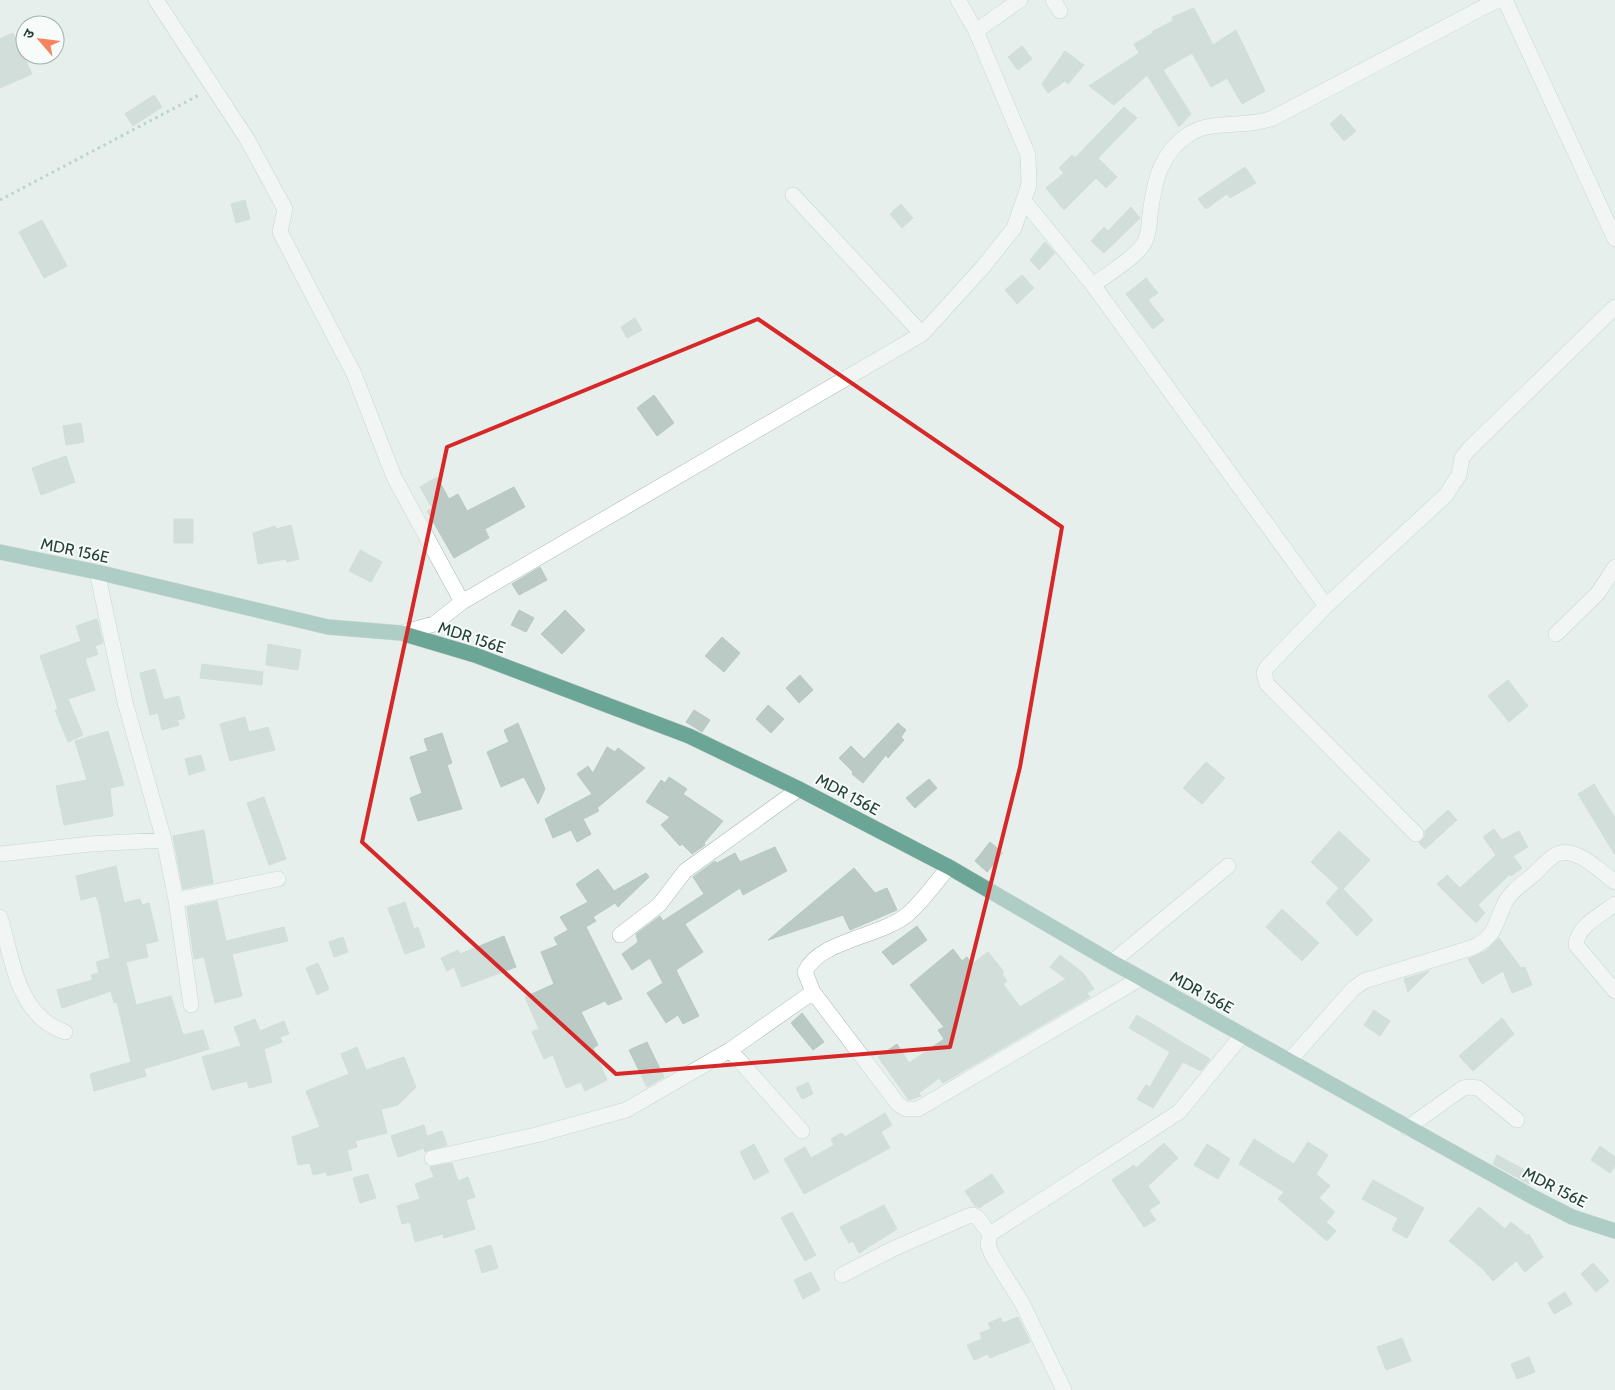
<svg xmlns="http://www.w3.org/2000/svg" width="1615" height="1390" viewBox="0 0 1615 1390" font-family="Cabin,'Noto Sans Devanagari',sans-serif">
<rect width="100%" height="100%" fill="#e6efeb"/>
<path fill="#bbcac4" stroke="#b8c9c2" d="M1194,8L1213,45L1236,30L1265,91L1242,104L1227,78L1211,87L1192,53L1163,70L1191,114L1179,127L1147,75L1114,105L1089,86L1139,53L1134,44L1153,33V31L1173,21L1172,17Z
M13,33L32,74L0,88V39Z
M1022,46L1032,59L1018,70L1008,57Z
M1065,51L1084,65L1068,84L1065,81L1048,93L1042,84Z
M154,95L162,107L133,126L125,114Z
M1124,107L1137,118L1098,158L1117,177L1106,188L1096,178L1064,210L1046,188L1064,173L1059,168L1072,155L1075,158Z
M1341,114L1356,131L1344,141L1330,124Z
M1245,167L1256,183L1230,198L1227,194L1206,209L1198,199Z
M245,200L250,219L236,223L231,204Z
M901,204L913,218L902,228L890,214Z
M1131,207L1140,218L1104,253L1091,241L1104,227L1108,231Z
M42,220L67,266L44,278L19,232Z
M1045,242L1055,253L1039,270L1030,260Z
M1022,275L1034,288L1017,304L1005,290Z
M1146,278L1158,293L1148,300L1164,320L1153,329L1126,294Z
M635,318L642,330L627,338L621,327Z
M654,395L674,423L657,436L637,408Z
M81,423L84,442L66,445L63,426Z
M66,456L75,482L41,495L32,468Z
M437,477L449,499L458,494L467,511L514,487L525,507L485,529L489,538L454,558L427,511L432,508L420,487Z
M174,519H193V543H174Z
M291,525L299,559L287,562L286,559L258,564L253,533L275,526L276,529Z
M360,550L382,562L371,582L349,571Z
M540,567L547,580L519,595L512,584Z
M519,610L534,618L526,632L511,625Z
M565,610L585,630L562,654L541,634Z
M97,619L103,643L95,646L98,654L85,659L95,690L68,699L83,735L68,742L55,710L58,709L40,656L81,641L76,626Z
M722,637L740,653L724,672L705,656Z
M268,644L301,650L298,670L266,665Z
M202,664L263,672L262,685L200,678Z
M155,669L164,700L179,696L185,718L177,720L179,725L162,730L158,713L150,715L140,673Z
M800,675L813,690L799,703L786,688Z
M1508,680L1528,706L1509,722L1488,696Z
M768,705L784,719L771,733L756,719Z
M694,710L710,720L702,732L686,722Z
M245,717L249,732L268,727L275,750L230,761L220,724Z
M518,723L545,789L538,804L524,777L501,787L487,752L509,742L504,730Z
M898,723L906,730L901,737L904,740L888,758L886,755L863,783L852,774L853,772L839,758L851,746L864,759Z
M108,731L124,785L110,788L113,816L64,825L56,786L87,780L75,741Z
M442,733L452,763L447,765L462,809L418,821L410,798L422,793L410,757L428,751L424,739Z
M607,747L615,752L618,748L645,768L597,808L599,811L583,819L591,834L577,842L571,830L553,838L545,819L592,794L577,774L588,766L593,773Z
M201,755L205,770L189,775L185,759Z
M1206,762L1225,778L1202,804L1183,788Z
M669,777L687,789L683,794L723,821L704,843L705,845L692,854L682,844L680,846L661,825L670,817L646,802L661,780L665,783Z
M929,779L937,788L915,808L906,798Z
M1594,784L1615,818V855L1578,794Z
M264,797L286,859L269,865L247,803Z
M1448,810L1457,820L1425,849L1419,843L1425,837V831Z
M1494,829L1502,840L1519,831L1528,847L1513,856L1522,868L1511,876L1510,874L1478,905L1485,913L1476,923L1437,884L1447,875L1460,888L1496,855L1483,837Z
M204,830L213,883L183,889L173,836Z
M1339,831L1370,860L1343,889L1373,920L1357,936L1326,903L1339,888L1311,862Z
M990,842L1003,853L987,872L975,861Z
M775,847L787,871L743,895L740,888L685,924L703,952L676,970L699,1016L683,1024L678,1015L666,1023L647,993L663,983L650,958L632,970L622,954L638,942L636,934L660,916L663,921L704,894L693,877L715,861L717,863L735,853L740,862Z
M116,866L124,903L140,899L142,905L149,903L158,941L145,944L148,957L126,962L136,1005L171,996L183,1035L203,1030L209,1049L144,1069L146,1076L94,1091L90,1074L131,1062L117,1002L114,1003L111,991L62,1008L57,990L93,980L91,975L99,973L96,962L110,958L99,904L96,896L81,900L76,876Z
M854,868L875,893L887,888L897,910L850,930L843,915L768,940Z
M598,869L614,891L646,873L649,877L618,907L615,903L593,917L596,921L586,927L622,999L608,1005L605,1001L581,1012L598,1045L593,1048L607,1080L585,1091L581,1082L566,1088L553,1055L544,1059L532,1032L539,1029L525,997L554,984L541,952L558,945L554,938L568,930L560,917L588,902L576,884Z
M217,901L226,941L284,927L288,941L232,954L242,996L215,1003L204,957L194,959L187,907Z
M405,902L414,929L418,927L425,947L405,954L388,908Z
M1282,909L1319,943L1302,961L1266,927Z
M917,926L927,940L893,965L882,952Z
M504,936L516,967L462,987L454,967L447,971L441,958L458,950L460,954Z
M343,937L348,952L334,957L329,942Z
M1499,938L1521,968L1525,967L1532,985L1512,993L1503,971L1482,984L1468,959L1486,951Z
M953,949L962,961L967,957L972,964L988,952L1004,972L1002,974L1007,981L1003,984L1020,1007L1066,979L1050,967L1060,955L1083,973L1094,989L1087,993L1090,997L943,1083L939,1078L919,1093L921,1096L909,1100L878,1057L897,1044L909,1063L944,1039L938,1030L944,1027L910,985Z
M318,963L329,989L317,995L306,968Z
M1429,971L1408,992L1404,979Z
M1374,1010L1390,1021L1380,1036L1364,1025Z
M802,1013L824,1042L813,1050L791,1023Z
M1137,1015L1210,1059L1201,1071L1183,1062L1153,1108L1137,1099L1146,1085L1150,1087L1170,1052L1129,1028Z
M1502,1018L1514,1034L1473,1071L1459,1056Z
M255,1019L260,1031L284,1021L289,1034L280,1037L282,1042L264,1049L272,1082L249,1088L247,1081L212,1090L202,1057L241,1046L234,1027Z
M647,1042L664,1077L647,1087L629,1050Z
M357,1047L366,1070L404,1057L416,1087L398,1105L381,1109L387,1133L355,1141L357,1147L347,1150L352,1170L327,1176L326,1172L313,1175L310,1163L298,1165L292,1137L320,1127L306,1091L349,1074L341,1054Z
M808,1082L813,1094L802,1099L796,1088Z
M885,1113L892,1125L881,1132L890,1148L804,1194L784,1159L805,1147L811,1158L834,1145L831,1139L842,1133L845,1137Z
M424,1125L427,1136L442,1131L447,1145L425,1152L424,1148L398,1157L391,1136Z
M1254,1139L1294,1164L1308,1142L1328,1155L1316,1174L1330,1186L1319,1198L1335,1212L1326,1222L1336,1231L1327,1241L1278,1199L1284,1192L1239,1164Z
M1164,1143L1178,1158L1148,1186L1160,1203L1149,1210L1156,1220L1144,1227L1112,1180L1134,1165L1136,1168Z
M754,1144L769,1172L754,1180L740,1152Z
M1207,1144L1230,1159L1218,1179L1194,1165Z
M1600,1146L1615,1157V1166L1610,1173L1591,1160Z
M1497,1155L1534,1175L1529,1184L1493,1164Z
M452,1163L458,1181L468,1177L475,1197L466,1200L475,1229L444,1238L443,1234L415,1242L410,1222L402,1224L397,1206L420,1199L415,1184L434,1177L430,1167Z
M368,1174L376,1198L360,1203L353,1178Z
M992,1174L1004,1192L979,1208L975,1206L965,1191Z
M1373,1180L1424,1208L1407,1238L1392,1230L1398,1218L1362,1199Z
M884,1205L897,1229L859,1253L853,1241L849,1243L840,1227Z
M1479,1207L1505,1229L1511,1222L1527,1235L1529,1234L1543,1257L1525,1272L1516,1261L1493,1281L1483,1269L1449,1241Z
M792,1212L816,1255L805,1261L781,1218Z
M491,1245L498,1268L482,1273L475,1250Z
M1593,1263L1609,1281L1596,1292L1581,1274Z
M811,1272L820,1290L803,1299L794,1280Z
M1565,1292L1572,1304L1554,1314L1548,1303Z
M1018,1317L1030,1342L990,1358L988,1354L974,1360L967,1345L982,1339L980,1333L991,1329L988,1323L1001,1318L1003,1323Z
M1402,1338L1411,1361L1386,1370L1377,1347Z
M1529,1357L1535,1372L1517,1379L1511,1364Z"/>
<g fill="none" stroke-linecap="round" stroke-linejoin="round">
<defs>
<path id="minor" d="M156,0L247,139L285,209L280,232L354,374L394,477L462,602
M1053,0L1060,11
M1505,0L1615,239
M976,31L1020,0
M793,195L922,334
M1024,201L1093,285L1326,606
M1093,285C1106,275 1139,256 1145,241C1149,233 1149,224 1150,215C1154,182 1160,152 1191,133C1211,120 1248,128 1273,118L1497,0
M97,572L125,702L164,840L176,900L191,1005
M401,633L434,624L462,602L922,334L983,267L1014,228L1029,185L1028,155L976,31L958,0
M1556,634L1598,593L1615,567
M1416,834L1267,684L1264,673L1267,667L1326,606L1446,495L1459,475L1462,458L1469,449L1615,307
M0,854L90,844L164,840
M949,867C936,882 923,901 908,914C881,937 819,940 805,972L813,992L898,1104L906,1109H918L1141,978
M176,900L278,879
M1615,904C1601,915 1577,926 1576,945L1615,991
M0,917C13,960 17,1016 65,1032
M620,935L659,905L685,871L799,789
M1112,962L1228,866
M730,1050L802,1131
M1290,1060L1353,989L1364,981L1474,947C1496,935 1494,926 1504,905C1509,893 1522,884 1533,875C1540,869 1547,860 1555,855C1574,844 1600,871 1615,882
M1407,1128L1463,1088L1470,1087L1478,1088L1517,1120
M432,1158L536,1135L626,1110L730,1050L813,992
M842,1275L895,1248L968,1216L973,1215L978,1218L990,1234
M1064,1390L1022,1303L992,1255L988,1245L990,1234L1179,1112L1243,1034"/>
<path id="major" d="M0,552L97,572L328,627L401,633L475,655L689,736L799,789L949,867L1112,962L1533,1197L1572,1217L1615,1231"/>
</defs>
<use href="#minor" stroke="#a8b8b2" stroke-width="16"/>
<use href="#major" stroke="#c2cac8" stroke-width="16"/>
<path stroke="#86b3a5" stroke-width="3" stroke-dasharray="2.5 4" stroke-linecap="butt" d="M0,200L201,94"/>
<use href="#minor" stroke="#fff" stroke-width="15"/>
<use href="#major" stroke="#6aa596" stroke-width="15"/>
</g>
<path d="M0 0H1615V1390H0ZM758,319L1062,527L1020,767L950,1047L616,1074L362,842L447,447Z" fill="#e6efeb" fill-opacity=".55" fill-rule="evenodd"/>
<path fill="none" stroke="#d62828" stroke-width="4" stroke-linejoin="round" d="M758,319L1062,527L1020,767L950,1047L616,1074L362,842L447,447Z"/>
<g text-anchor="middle" stroke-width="4" stroke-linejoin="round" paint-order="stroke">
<g font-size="16" fill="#24423a" stroke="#f7fbf9">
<text transform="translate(75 550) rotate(12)" y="6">MDR 156E</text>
<text transform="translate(472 637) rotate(18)" y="6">MDR 156E</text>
<text transform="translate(848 794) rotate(28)" y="6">MDR 156E</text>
<text transform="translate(1202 992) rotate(29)" y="6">MDR 156E</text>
<text transform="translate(1555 1187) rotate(27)" y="6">MDR 156E</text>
</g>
</g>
<g transform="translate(40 40) rotate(298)"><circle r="24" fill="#f7fbf9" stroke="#a3b1ad"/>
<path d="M0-4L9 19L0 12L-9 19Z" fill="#f4845f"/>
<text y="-8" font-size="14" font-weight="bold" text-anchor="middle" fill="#24423a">उ</text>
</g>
</svg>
